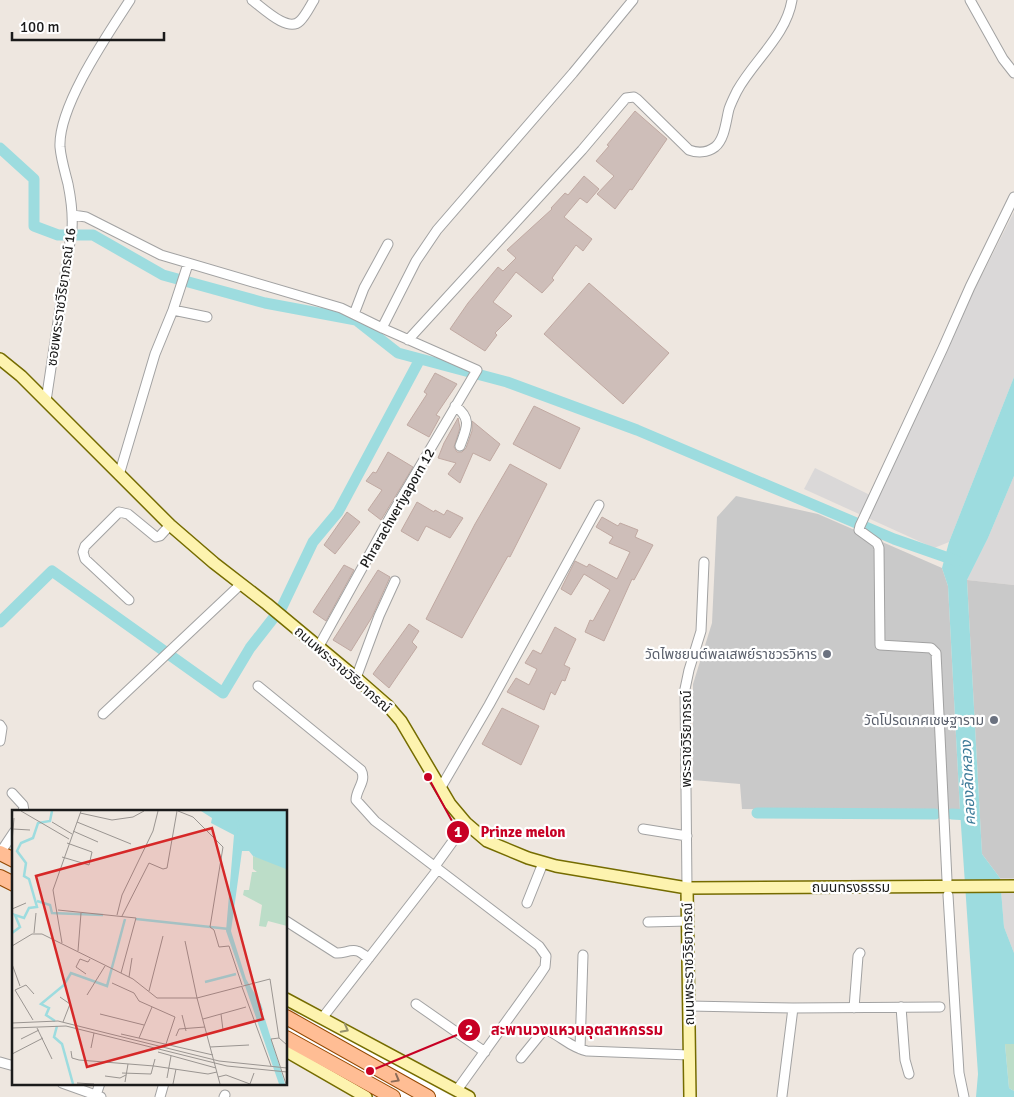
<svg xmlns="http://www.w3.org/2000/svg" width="1014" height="1097" viewBox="0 0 1014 1097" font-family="Signika,'Noto Sans Thai',sans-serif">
<rect width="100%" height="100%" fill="#eee7e0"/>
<path fill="#dad8d8" d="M1014,212V377L949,542L934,548L804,489L815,468L870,495Z
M1014,476V585L967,580L988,538Z
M1000,878H1014V953L1004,927Z"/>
<path fill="#c9c9c9" d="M736,496L818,514L942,568L948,586L960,811L742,809L740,784L693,780V684L712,623L717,517Z
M967,580L1014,585V878H1000L982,854Z"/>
<path fill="#bcddc8" d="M1005,1044H1014V1091L1009,1088Z"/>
<path fill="#9ddcdf" d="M1014,377V476L988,538L967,580L982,854L1000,878L1004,927L1014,953V1044H1005L1009,1088L1014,1091V1097H976L978,1074L960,811L948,586L942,568L949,542Z"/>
<path fill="#fff" d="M300,1011L453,1097H379L286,1034Z"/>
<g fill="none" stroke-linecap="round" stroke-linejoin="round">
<path stroke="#9ddcdf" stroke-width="11" d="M0,148L34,179V226L58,235H93L163,275L265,303L356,320L398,353L507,382L637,430L894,539L957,561
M0,622L52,571L223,693L250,648L282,607L313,542L338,512L420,359
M757,813L935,814
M952,814L969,815"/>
</g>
<path fill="#cebeb9" stroke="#c0a9a2" d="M635,111L667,139L632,190L630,189L615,209L597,194L614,176L596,161L609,146L607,145Z
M584,176L599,189L587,203L580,198L564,217L592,239L583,251L576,245L552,278L554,280L542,293L516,272L493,302L512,316L495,333L497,335L485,351L450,329L468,303L498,267L503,271L516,258L507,250L552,209L551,208L565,193L568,195Z
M589,283L669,353L623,404L544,334Z
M435,373L457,384L436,415L440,417L429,437L407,425L427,394L424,392Z
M534,406L580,428L560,469L513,444Z
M458,418L460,428L454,447L457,452H462L466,448L472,431V421L500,444L490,461L473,453L460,483L448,474L456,463L438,458L444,443Z
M388,452L413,467L381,520L368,510L382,490L366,481L373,472L376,473Z
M510,464L547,484L510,557L508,556L462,638L426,619L475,524Z
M417,502L434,512L435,510L444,515L447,510L463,518L450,538L426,526L418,541L401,531Z
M347,512L360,522L335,554L324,545Z
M602,517L618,526L620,523L638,530L635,537L653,545L634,580L632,579L604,641L585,632L590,620L593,621L610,590L584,574L571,595L561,589L575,561L587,567L589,564L617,579L630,552L609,543L613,537L596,527Z
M344,565L354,570L326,621L313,612Z
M378,570L390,577L372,617L351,651L333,640Z
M409,624L419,631L412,642L417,647L389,688L373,674Z
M555,627L576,639L564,665L570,668L565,681L562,680L555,695L551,692L544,710L507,692L516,678L529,685L537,669L525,663L533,650L541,654Z
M502,708L539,726L521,765L482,744Z"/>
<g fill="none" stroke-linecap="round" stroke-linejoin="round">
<defs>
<path id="street" d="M252,0C263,8 288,33 300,21C306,15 310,6 314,0
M970,0L1003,59L1014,73
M73,215L86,217L161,255L341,308L382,328L477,370L393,512L319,646
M173,310L207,317
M354,314L364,288L388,244
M382,328L416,261L437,230L573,73L633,0
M408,340L582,150L626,98L634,97L637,99L689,150C697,153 707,153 715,147C725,139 726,120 729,109C731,103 734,97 737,91C754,60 786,36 792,0
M46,401L72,229C73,214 71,199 68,184C65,172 61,159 60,147C58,106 108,34 130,0
M455,406C473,419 466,429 460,446
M119,475L155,354L173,310L188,264
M129,600L85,559L83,552L85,546L119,512L128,514L156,537L160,536L170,525
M356,678L379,616L395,581
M258,686L361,770C367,781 356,789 356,800L375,821L539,946L546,956L545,967L539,976L457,1090
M103,714L241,584
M0,725L2,728L0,741
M440,789L489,705L599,505
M12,793L23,805L24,811
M643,829L687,836
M0,853L14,832
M435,866L466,823
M947,880L936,653L931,648L880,645L879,548L877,543L859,530L860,526L943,348L970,287L1014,197
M687,888L685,689L689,670L701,631L704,562
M948,895L959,1073L964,1097
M527,903L543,863
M286,921L336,953C343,954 350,949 357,951C361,952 365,956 369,958
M648,922L688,921
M416,1004L485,1052
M689,1006L793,1008L940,1007
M901,1007L905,1060L909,1074
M854,1008L858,956L860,953
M323,1017L438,869
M580,1049L583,955
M521,1058L543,1031L547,1030C561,1036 571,1048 587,1051L689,1055
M0,1062L14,1066
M62,1083L101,1097
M96,1095L100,1083
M782,1096L793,1008
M160,1097L164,1083
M224,1097L225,1095"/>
<path id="secondary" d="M0,359L21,376L170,525L214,563L267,604L356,678L388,706L401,721L450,804L466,823L487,841L528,858L556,866L687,888L1014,886
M687,888L690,1097
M286,999L469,1097
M286,1051L366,1097"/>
<path id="primary" d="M0,853L14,860
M0,877L14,884
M286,1017L428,1097
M286,1038L393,1097"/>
</defs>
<use href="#street" stroke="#a2a2a2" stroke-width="11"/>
<use href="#secondary" stroke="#756c00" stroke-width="14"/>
<use href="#primary" stroke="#934800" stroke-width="16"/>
<use href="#street" stroke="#fff" stroke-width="9"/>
<use href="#secondary" stroke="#fdf3af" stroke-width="11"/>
<use href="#primary" stroke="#ffbd94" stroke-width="14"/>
</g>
<defs><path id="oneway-chevron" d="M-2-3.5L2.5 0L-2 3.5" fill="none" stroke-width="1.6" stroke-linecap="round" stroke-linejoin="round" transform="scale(1.25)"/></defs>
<use stroke="#97926c" href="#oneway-chevron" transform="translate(345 1029) rotate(28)"/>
<use stroke="#8d6c58" href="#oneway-chevron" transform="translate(396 1079) rotate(29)"/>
<g fill="#6b7280" stroke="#fff" stroke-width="2">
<circle cx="827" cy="654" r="5"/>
<circle cx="994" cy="720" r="5"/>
</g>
<g text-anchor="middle" stroke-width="4.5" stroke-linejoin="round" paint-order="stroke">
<g font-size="14" fill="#1b1b1b" stroke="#fff">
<text transform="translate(61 297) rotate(-82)" y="5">ซอยพระราชวีริยาภรณ์ 16</text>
<text transform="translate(397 508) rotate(-60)" y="5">Phrarachveriyaporn 12</text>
<text transform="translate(343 669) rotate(41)" y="5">ถนนพระราชวิริยาภรณ์</text>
<text transform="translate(686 739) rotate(-90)" y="5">พระราชวิริยาภรณ์</text>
<text x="851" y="892">ถนนทรงธรรม</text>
<text transform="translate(688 964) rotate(-91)" y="5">ถนนพระราชวิริยาภรณ์</text>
</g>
<g font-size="14" fill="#5b616d" stroke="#fff" text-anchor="end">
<text x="817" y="659">วัดไพชยนต์พลเสพย์ราชวรวิหาร</text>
<text x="984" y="725">วัดโปรดเกศเชษฐาราม</text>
</g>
<g font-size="15" font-style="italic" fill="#3c7a98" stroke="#fff">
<text transform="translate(968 783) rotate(-93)" y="5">คลองลัดหลวง</text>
</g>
</g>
<g transform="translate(12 810)">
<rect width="275" height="275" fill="#eee7e0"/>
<path d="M241,46L275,57V116L256,111L254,117L247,116L250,95L231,85L232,80H237L240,62H245L241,59Z" fill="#bcddc8"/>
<path d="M275,1L274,59L241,46L237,41H230L219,121L234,169L249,194L251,200L247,201L253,209L273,274H267L214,121L222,25L199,13L200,8L189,1Z" fill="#9ddcdf"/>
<path fill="none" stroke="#9ddcdf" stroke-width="2.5" d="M223,77L227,20L224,1M25,91L38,95L40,103L91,105M124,109L217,119M0,123L8,117L3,105L12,108L17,98L25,97L17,69L12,66L14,53L5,41L9,33L21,28L26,13L38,11L40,1M193,172L224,164M43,211L34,205L37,198L29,194L52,175L59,163L95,176L113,109M45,216L42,227L50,234L61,274"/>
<path fill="none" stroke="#9a9591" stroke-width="1" d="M9,1L57,29M166,1L181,7L211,37L198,117L202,120L207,137L217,136L230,175M68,3L100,10L121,7L132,1M40,12L60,24M65,12L119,34M1,19L18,20M61,21L86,32M0,32L2,8M50,47L77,55L80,42L55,33M0,99L14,93M46,100L124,108L109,163M105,105L110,85L141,21L146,1M110,106L137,53L151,59L155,58L165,1M22,123L24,103M173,131L185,188L258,169L267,228L275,235M50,133L41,80L69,1M0,136L20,124H30L121,169L145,188H185L208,274M66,141L69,103M0,154L8,176M74,164L64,157L68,149L76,152L78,149M117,167L120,148M100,173L122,183L127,191L163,207L154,234M230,177L259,256M137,181L151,126M75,185L93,156M48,187L58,194L51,212M88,204L132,215M209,204L211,220M170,205L174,221M191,209L234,197M21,210L3,180L14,175L22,184M0,213L46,211L207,251L275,258M0,218L54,216L215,256L275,262M25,218L40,249M109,224L201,245M164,226L167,219L193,217M127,228L140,197M267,228L259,229L274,274M9,229L27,220M198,237L237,235M79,238L82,223M59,241L60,248L67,250L142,256L196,264L205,262M146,242L204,258M0,244L31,228M110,263L139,264L143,249M93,266L108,268L114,265M206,267L214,265L238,274L242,263M155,268L159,246M113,272L116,254M65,273L82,274M161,274L164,259"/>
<path fill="#d62828" fill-opacity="0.15" stroke="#d62828" stroke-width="2.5" d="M200,18L251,209L75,257L24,66Z"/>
<rect width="275" height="275" fill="none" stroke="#1b1b1b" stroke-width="2.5"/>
</g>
<path fill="none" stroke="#c70024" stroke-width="2" d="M428 777L458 832M370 1071L469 1030"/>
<g fill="#c70024" stroke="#fff" stroke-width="2">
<circle cx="428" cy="777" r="5"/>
<circle cx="370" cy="1071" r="5"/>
<circle cx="458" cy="832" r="12"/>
<circle cx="469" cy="1030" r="12"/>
</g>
<g font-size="15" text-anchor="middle" font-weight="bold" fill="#fff">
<text x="458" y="837">1</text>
<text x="469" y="1035">2</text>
</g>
<g font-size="15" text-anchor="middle" font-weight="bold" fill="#c70024" stroke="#fff" stroke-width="4.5" stroke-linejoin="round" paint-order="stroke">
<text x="523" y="837">Prinze melon</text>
<text x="577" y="1035">สะพานวงแหวนอุตสาหกรรม</text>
</g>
<path d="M12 32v8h152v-8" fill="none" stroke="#1b1b1b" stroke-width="2.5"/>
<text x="20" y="32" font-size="15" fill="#1b1b1b" stroke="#ffffff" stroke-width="4" paint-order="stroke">100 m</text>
</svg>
